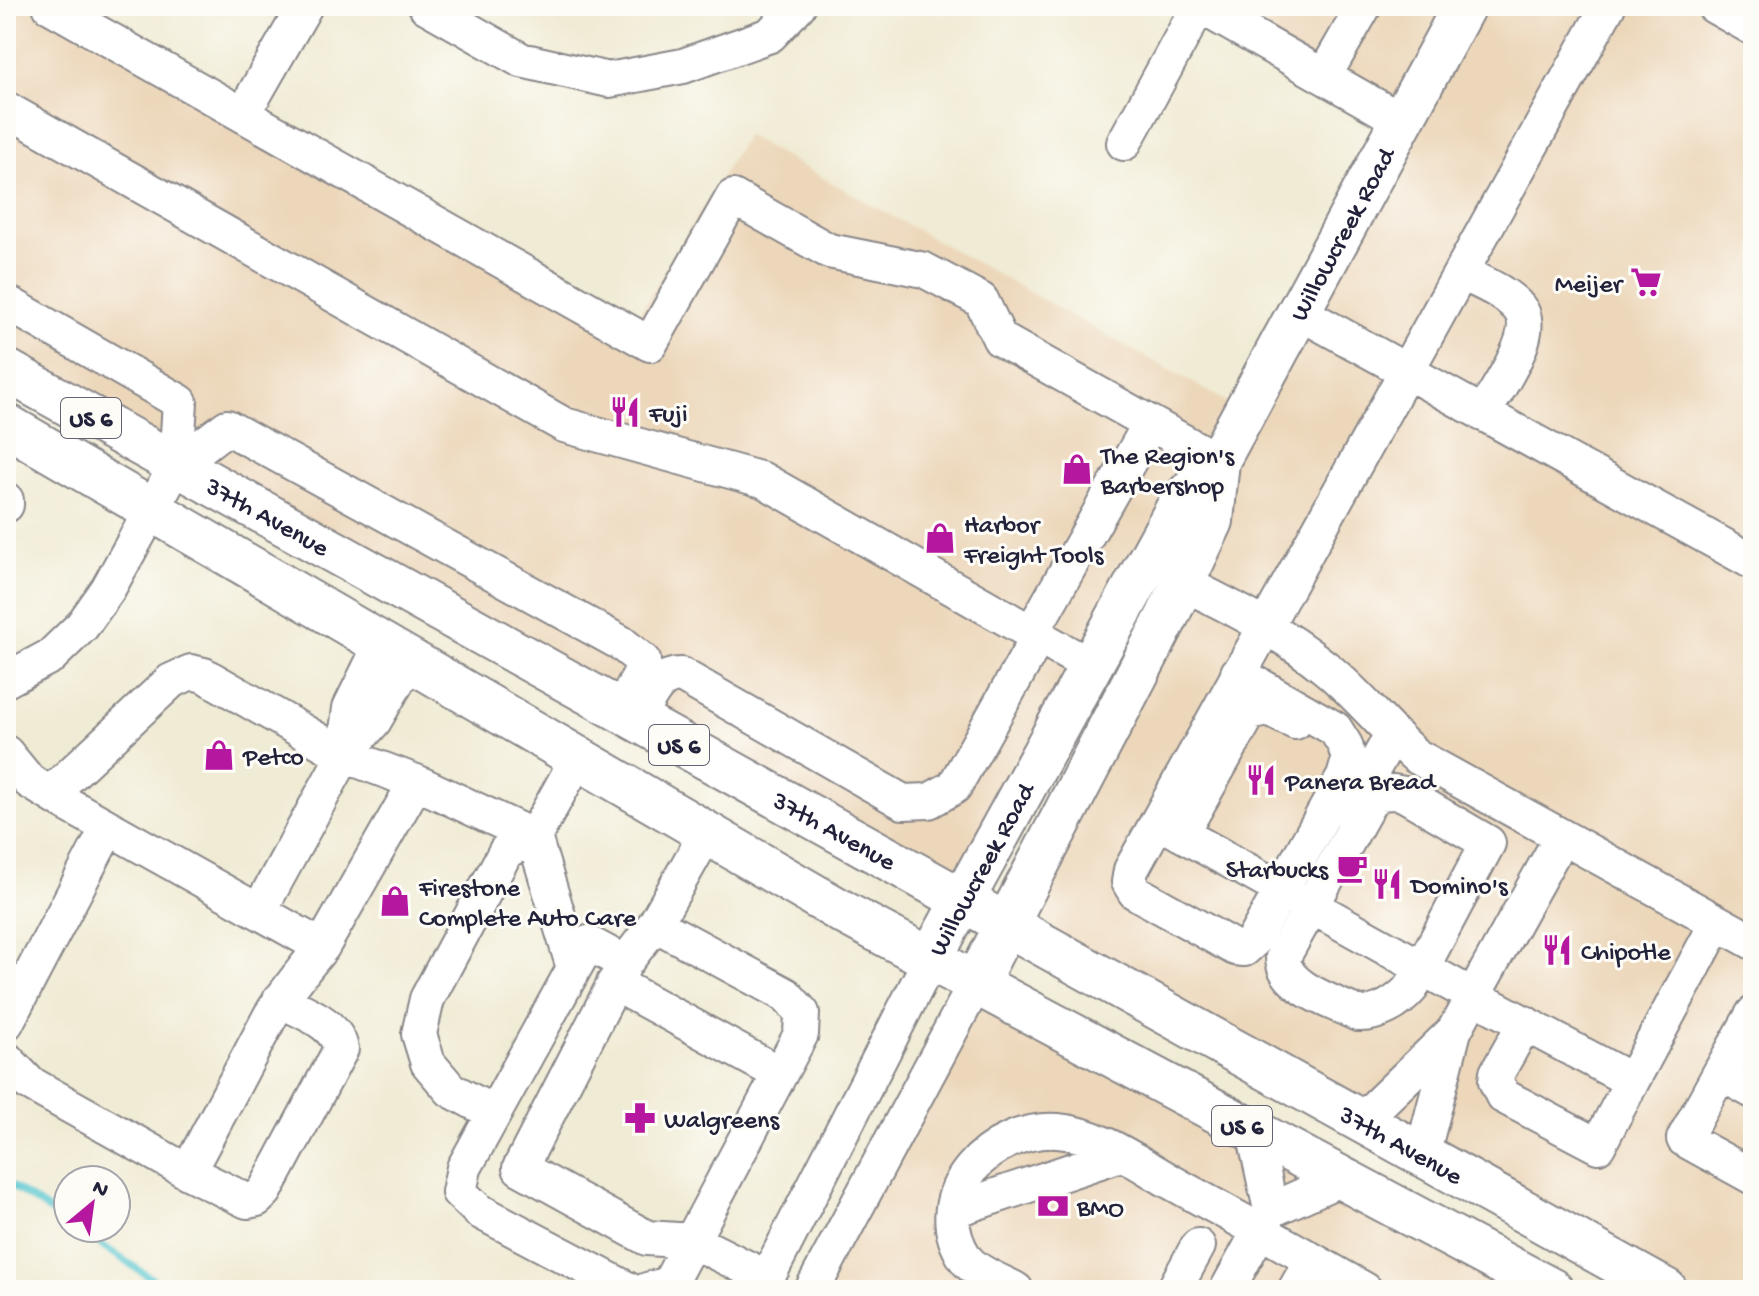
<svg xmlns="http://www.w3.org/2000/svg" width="1759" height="1296" viewBox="0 0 1759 1296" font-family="'Gochi Hand',sans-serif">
<rect width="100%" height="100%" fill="#fdfcf7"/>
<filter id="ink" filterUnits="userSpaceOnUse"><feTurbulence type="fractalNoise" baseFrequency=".0125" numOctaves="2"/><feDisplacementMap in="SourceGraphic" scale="16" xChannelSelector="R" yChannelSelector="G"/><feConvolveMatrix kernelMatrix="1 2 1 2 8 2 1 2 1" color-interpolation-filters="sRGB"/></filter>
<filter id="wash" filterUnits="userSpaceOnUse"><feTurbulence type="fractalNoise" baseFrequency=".006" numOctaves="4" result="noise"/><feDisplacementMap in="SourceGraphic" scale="32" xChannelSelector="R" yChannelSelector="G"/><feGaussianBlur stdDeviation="1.8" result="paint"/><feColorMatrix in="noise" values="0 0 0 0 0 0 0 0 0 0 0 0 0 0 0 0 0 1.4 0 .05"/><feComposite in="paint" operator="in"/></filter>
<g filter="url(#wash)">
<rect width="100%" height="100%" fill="#f0ebd4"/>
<path fill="#ecd7ba" d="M6,6H65L635,321L746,135L1238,408L959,891L6,359Z
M1273,6H1457L1400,111L1259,34Z
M1476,6H1753V1290H1692L1021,920L1231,466Z
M982,999L1527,1290H825Z"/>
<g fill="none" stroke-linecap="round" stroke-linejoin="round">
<path stroke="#5ac7d0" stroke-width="7" d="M6,1182L68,1223
M76,1228L169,1290"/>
</g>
</g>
<g filter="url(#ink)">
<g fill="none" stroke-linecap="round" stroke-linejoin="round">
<defs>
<path id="minor" d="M50,6L650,344L733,197L829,251L924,270L981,300L1000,339L1218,461
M426,6L521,60L609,80L683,66L770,35L798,6
M1200,6L1402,121
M1714,6L1753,28
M1324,76L1364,6
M254,95L305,6
M6,109L564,425L763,480L1090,666
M1124,143L1199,6
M1461,272C1479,282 1505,291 1519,308C1540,332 1496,390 1483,414
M6,302L180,402L176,466L108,589L82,626L51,656L6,680
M1299,312L1753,562
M176,466L227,427L621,643L643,661L642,670L620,713
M6,500V505
M1183,583C1234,608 1283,633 1327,669C1359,695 1385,729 1416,756L1753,942
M1031,634L1150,424
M382,643L350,708L344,755L374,721L410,659
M640,713C651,696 657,675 681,675L903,802L929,801L954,787L1038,637
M6,753L29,781L65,803L322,947C304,969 286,991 271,1015L188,1172L247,1201L257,1199L265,1191L341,1049C336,1022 302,1012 280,1000
M1393,792L1404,794L1488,843L1411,988C1398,1003 1378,1015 1358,1014C1334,1002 1283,988 1283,957L1370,801L1379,793Z
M50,794L171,681L191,672L204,675L344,755L416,782
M1349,812L1392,735
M1158,821L1131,870L1129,882L1135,892L1235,948L1244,949L1253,941L1344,777L1349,760L1345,745L1335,729L1238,673
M707,832L655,924L625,963L520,1168L647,1238L693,1241L767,1278
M1181,834L1249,713L1268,709L1295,722
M1561,838L1473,996L1158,821L1608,6
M259,911L344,755
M322,947L416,782L534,837
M625,963L588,943L464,1168L459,1192L479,1211L629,1290
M574,968L534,837L578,758
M614,983L780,1074
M1753,1014L1720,1073L1753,1091
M6,1023L108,828
M1525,1023L1497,1073L1496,1081L1503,1096L1598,1146L1632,1081
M6,1059L29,1083L188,1172
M1720,1073L1684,1139L1753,1177
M494,1113L451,1090L428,1063L419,1034L427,999L506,851L534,837
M1361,1121L1454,1031
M1254,1132L1271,1210
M1422,1155L1454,1031L1473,996L1632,1081L1717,923
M954,1210L1121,1154
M1312,1260L1365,1290
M647,1290L669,1284L801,1034L802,1013L786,995L655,924
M761,1290L930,960
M812,1290L976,983
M1016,1290C1000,1281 975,1273 965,1258C923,1194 993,1126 1058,1131C1099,1134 1139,1164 1173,1183C1220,1209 1266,1234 1312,1260L1295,1290
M1174,1290L1198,1246
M1227,1290L1271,1210L1344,1177"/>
<g id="major">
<path id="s1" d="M6,370L1666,1290"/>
<path d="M6,425L846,914L1552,1290"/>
<path id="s2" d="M930,960L1180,503L1218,461L1464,6"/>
<path d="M976,983L1167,617L1212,521L1218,461"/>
</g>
</defs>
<use href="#minor" stroke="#898688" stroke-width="38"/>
<use href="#major" stroke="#898688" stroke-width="46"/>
<use href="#minor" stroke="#fff" stroke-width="34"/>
<use href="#major" stroke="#fff" stroke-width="42"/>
</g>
</g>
<defs>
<symbol id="supermarket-bare" viewBox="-9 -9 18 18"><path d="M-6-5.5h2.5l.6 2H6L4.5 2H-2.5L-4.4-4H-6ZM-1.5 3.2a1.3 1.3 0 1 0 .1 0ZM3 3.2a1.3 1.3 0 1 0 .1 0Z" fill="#b5179e" stroke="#fdfcf7" stroke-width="2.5" paint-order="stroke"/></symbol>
<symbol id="restaurant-bare" viewBox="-9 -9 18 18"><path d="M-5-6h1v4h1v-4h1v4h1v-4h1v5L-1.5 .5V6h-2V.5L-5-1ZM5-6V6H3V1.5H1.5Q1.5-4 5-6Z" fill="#b5179e" stroke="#fdfcf7" stroke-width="2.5" paint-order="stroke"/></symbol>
<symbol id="shop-bare" viewBox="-9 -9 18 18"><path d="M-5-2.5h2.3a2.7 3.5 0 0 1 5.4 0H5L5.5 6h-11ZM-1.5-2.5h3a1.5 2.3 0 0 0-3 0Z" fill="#b5179e" stroke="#fdfcf7" stroke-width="2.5" paint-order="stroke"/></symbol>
<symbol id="cafe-bare" viewBox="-9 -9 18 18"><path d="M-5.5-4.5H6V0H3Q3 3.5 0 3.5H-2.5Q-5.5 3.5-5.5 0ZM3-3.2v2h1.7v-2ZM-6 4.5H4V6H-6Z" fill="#b5179e" stroke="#fdfcf7" stroke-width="2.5" paint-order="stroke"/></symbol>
<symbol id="pharmacy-bare" viewBox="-9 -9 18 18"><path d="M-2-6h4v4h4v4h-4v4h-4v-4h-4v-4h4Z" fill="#b5179e" stroke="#fdfcf7" stroke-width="2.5" paint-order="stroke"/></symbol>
<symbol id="bank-bare" viewBox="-9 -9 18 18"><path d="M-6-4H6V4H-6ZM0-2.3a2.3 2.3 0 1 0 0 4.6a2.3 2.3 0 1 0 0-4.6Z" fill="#b5179e" stroke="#fdfcf7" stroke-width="2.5" paint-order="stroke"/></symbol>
</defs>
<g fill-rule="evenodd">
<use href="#supermarket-bare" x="1624" y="260" width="44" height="44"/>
<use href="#restaurant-bare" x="603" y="390" width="44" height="44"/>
<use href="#shop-bare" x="1055" y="447" width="44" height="44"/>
<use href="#shop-bare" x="918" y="516" width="44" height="44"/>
<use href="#shop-bare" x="197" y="733" width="44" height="44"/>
<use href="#restaurant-bare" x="1239" y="758" width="44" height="44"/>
<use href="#cafe-bare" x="1330" y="846" width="44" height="44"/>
<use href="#restaurant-bare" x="1365" y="862" width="44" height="44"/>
<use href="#shop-bare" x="373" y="879" width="44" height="44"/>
<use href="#restaurant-bare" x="1535" y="928" width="44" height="44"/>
<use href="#pharmacy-bare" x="618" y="1096" width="44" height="44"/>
<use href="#bank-bare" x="1031" y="1184" width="44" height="44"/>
</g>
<g text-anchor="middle" stroke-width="6" stroke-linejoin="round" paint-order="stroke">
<g fill="#fdfcf7" stroke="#646373" stroke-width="2">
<rect x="61" y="398" width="60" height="40" rx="6"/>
<rect x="649" y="725" width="60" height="40" rx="6"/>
<rect x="1212" y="1106" width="60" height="40" rx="6"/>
</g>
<g font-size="24" font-weight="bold" fill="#22223b">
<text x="91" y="426">US 6</text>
<text x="679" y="753">US 6</text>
<text x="1242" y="1134">US 6</text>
</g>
<g font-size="26" fill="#22223b" stroke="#fdfcf7">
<text dy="9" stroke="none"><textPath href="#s2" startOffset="836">Willowcreek Road</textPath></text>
<text dy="9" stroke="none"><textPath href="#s1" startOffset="300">37th Avenue</textPath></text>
<text dy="9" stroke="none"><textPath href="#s1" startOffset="948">37th Avenue</textPath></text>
<text dy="9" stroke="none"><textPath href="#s2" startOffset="104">Willowcreek Road</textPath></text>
<text dy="9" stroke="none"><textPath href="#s1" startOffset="1596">37th Avenue</textPath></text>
</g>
<g font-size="26" fill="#22223b" stroke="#fdfcf7" text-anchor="start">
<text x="1622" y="291" text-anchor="end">Meijer</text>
<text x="649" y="421">Fuji</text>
<text x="1101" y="463">The Region's<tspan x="1101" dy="30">Barbershop</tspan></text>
<text x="964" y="532">Harbor<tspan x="964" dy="30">Freight Tools</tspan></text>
<text x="243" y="764">Petco</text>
<text x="1285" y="789">Panera Bread</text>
<text x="1328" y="877" text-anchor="end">Starbucks</text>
<text x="1411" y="893">Domino's</text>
<text x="419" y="895">Firestone<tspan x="419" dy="30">Complete Auto Care</tspan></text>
<text x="1581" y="959">Chipotle</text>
<text x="664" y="1127">Walgreens</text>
<text x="1077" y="1215">BMO</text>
</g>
</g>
<rect width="1759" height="1296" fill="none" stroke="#fdfcf7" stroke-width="32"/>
<g transform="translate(92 1204) rotate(29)"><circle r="38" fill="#fdfcf7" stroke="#a5a5ac" stroke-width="2"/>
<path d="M0-6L14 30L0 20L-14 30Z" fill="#b5179e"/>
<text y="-12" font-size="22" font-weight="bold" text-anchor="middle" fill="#22223b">N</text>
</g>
</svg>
